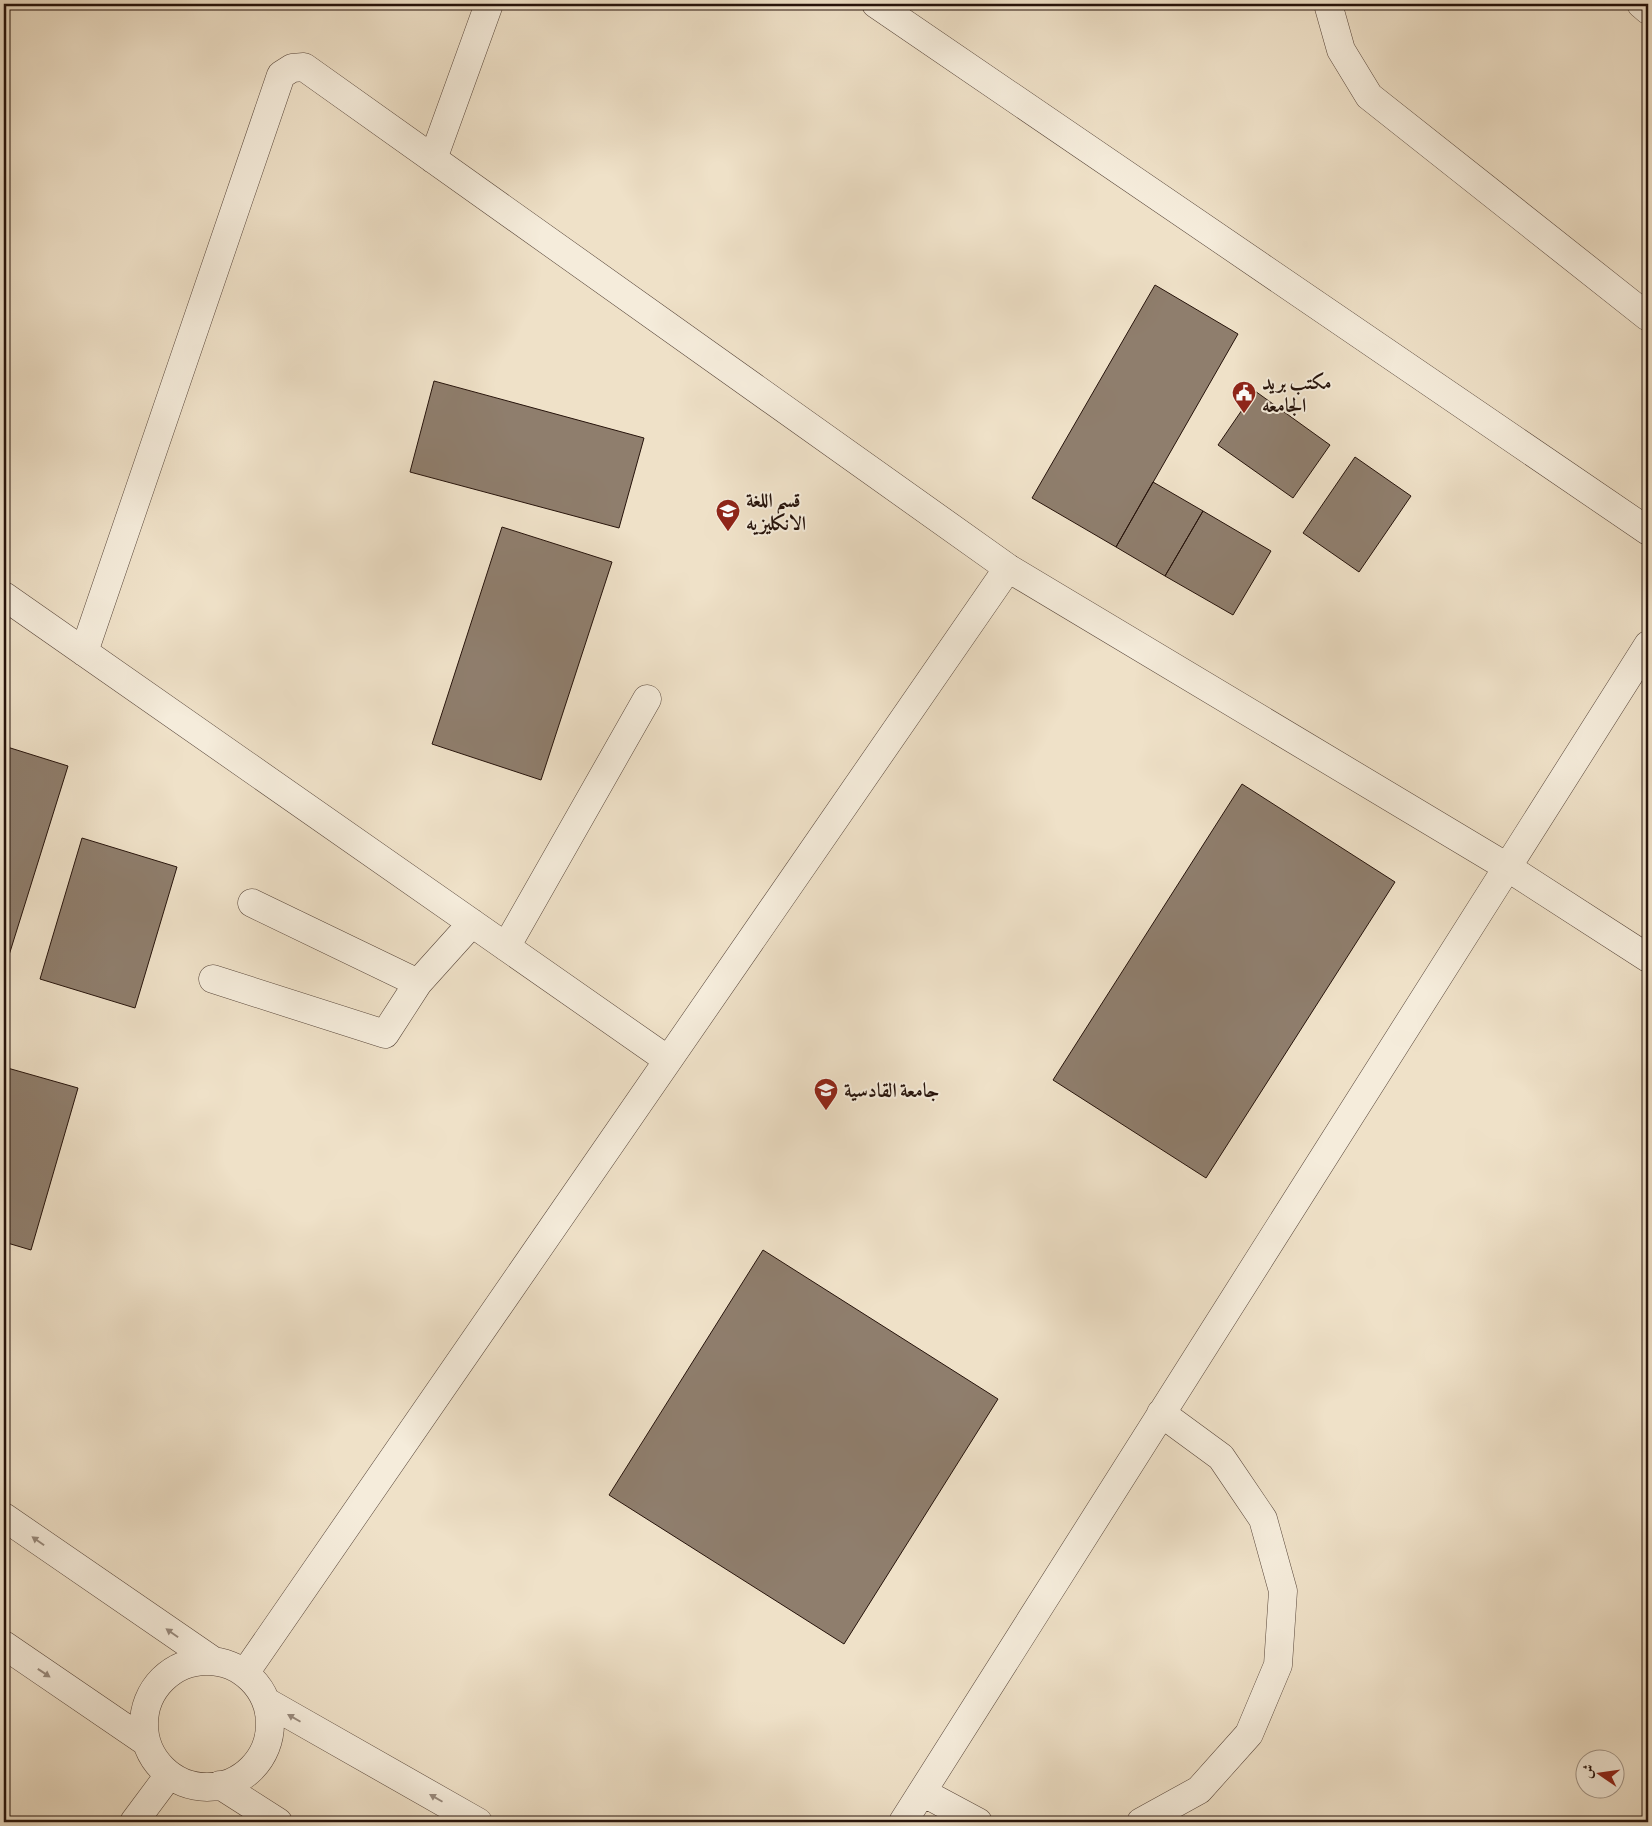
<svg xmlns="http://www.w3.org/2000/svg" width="1652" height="1826" viewBox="0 0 1652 1826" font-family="'Libre Bodoni',Amiri,serif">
<rect width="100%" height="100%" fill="#efe1c8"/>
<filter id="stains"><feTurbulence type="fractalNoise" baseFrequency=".004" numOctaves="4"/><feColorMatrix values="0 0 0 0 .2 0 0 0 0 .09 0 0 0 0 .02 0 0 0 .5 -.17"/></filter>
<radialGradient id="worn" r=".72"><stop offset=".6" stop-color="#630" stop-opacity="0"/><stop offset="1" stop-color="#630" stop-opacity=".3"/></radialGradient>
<path fill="#8f7e6d" stroke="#26130b" d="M1155,285L1238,334L1116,547L1032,498Z
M434,381L644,438L619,528L410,472Z
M1255,391L1330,445L1293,498L1218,445Z
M1355,457L1411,496L1359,572L1303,533Z
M1153,482L1203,511L1165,576L1116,547Z
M1203,511L1271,551L1233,615L1165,576Z
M502,527L612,562L541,780L432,744Z
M4,746L68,766L5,968L4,967Z
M1242,784L1395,882L1206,1178L1053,1080Z
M82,838L177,867L135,1008L40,979Z
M4,1067L78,1088L31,1250L4,1242Z
M763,1250L998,1399L844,1644L609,1495Z"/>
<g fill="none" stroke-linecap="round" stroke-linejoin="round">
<defs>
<path id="minor" d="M876,4L1648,531
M1328,4L1341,50L1369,96L1648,317
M1641,4L1648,10
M433,159L489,4
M4,596L668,1060
M84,652L281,75L292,68L304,67L1008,568L1507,867L1648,958
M252,903L418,983L472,923
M506,947L647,699
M213,979L385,1034L418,983
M4,1517L212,1660
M4,1645L146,1742
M144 1724a63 63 0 1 1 126 0a63 63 0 1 1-126 0Z
M245,1673L1008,568
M267,1702L478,1822
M220,1785L278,1822
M922,1792L978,1822
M134,1822L169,1775
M903,1822L1648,645
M1141,1822L1199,1790L1249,1734L1278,1665L1283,1591L1263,1519L1221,1457L1161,1413"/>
</defs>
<use href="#minor" stroke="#58463a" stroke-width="29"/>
<use href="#minor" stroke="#f5ecdb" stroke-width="28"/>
</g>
<defs><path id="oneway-solid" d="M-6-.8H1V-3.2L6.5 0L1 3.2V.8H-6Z" transform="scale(1.25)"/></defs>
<g fill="#988a7d">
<use href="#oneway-solid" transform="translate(38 1541) rotate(-145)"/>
<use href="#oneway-solid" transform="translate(172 1633) rotate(-145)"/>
<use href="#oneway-solid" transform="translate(44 1673) rotate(34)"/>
<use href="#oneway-solid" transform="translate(294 1718) rotate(-150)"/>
<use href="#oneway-solid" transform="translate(436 1798) rotate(-150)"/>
</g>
<defs>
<symbol id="civic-pin" viewBox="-11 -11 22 30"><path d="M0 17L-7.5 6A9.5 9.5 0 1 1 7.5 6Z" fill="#8f2418" stroke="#f5ecdb"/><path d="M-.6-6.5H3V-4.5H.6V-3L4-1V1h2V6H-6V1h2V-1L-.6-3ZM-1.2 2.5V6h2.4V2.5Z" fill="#fff"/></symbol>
<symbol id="university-pin" viewBox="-11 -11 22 30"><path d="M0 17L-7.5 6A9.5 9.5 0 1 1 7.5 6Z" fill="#8f2418" stroke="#f5ecdb"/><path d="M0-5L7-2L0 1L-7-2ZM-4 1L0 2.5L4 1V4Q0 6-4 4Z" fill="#fff"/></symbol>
</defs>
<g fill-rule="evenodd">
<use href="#civic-pin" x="1230" y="379" width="28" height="38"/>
<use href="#university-pin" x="714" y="497" width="28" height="38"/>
<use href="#university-pin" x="812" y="1076" width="28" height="38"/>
</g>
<g text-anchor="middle" stroke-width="4" stroke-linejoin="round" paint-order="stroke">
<g font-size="20" font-weight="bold" fill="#26130b" stroke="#f5ecdb" text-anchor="start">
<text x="1262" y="389">مكتب بريد<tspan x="1262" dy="23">الجامعه</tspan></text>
<text x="746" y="507">قسم اللغة<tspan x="746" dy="23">الانكليزيه</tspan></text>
<text x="844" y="1097">جامعة القادسية</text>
</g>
</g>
<rect width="1652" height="1826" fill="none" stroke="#efe1c8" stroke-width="20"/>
<rect x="5" y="5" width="1642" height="1816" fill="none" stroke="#26130b" stroke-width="2.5"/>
<rect x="10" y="10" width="1632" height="1806" fill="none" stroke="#26130b"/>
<g transform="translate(1600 1774) rotate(283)"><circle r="24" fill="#f5ecdb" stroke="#a29588"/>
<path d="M0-4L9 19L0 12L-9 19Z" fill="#8f2418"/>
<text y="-8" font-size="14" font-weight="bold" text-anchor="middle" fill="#26130b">ش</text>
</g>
<rect width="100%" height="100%" filter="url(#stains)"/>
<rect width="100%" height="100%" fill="url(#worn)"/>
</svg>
